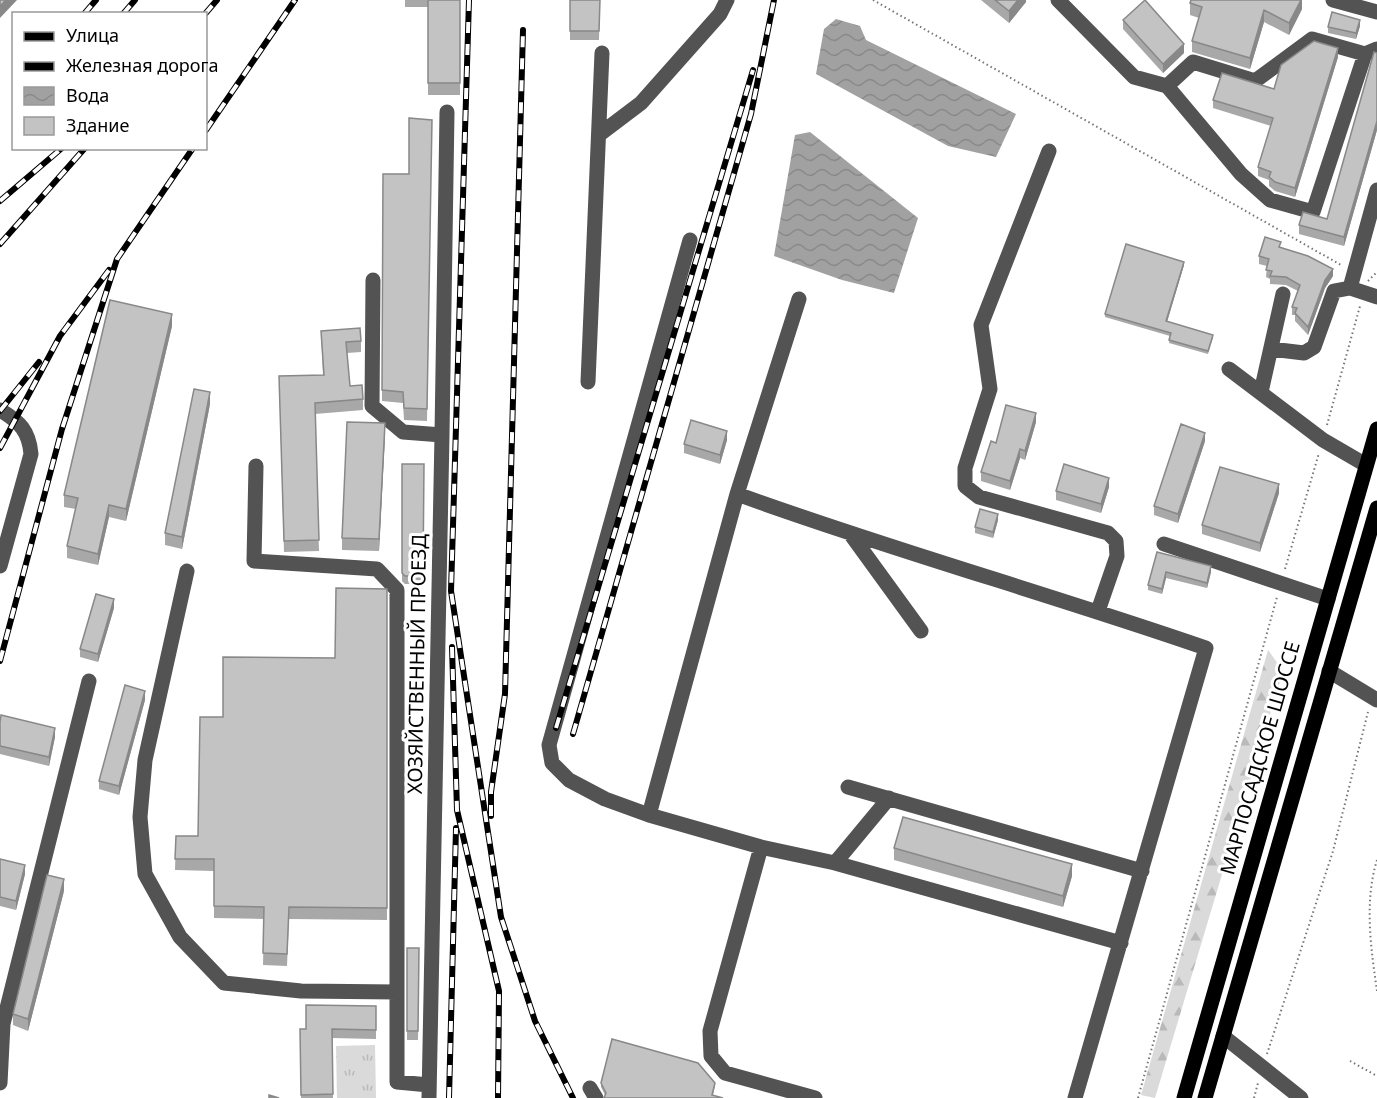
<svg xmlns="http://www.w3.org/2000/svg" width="1377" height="1098" viewBox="0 0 1377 1098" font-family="'Noto Sans',sans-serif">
<defs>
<pattern id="grass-tufts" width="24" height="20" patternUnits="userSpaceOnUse" patternTransform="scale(1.5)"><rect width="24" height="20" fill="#dadada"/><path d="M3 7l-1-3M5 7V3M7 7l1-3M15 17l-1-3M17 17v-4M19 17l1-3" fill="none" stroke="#b9b9b9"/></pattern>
<pattern id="forest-firs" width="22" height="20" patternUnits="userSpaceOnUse" patternTransform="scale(1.5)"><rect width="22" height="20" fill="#dadada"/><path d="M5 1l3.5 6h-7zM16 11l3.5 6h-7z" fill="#b9b9b9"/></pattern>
<pattern id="water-waves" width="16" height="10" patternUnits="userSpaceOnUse" patternTransform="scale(1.5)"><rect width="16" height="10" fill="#a1a1a1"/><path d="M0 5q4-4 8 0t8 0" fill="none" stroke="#898989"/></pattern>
</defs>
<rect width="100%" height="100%" fill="#fff"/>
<path fill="url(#grass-tufts)" d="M375,1045L376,1098H337L336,1046Z"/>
<path fill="url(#forest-firs)" d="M1268,650L1283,671L1155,1098L1141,1095Z"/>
<path fill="url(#water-waves)" d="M836,19L860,26L866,40L1016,114L996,157L948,146L816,74L824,29Z
M810,132L918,218L894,293L842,280L774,256L795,135Z"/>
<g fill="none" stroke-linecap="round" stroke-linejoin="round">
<path stroke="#757575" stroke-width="2" stroke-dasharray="1.5 3" stroke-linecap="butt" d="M873,0L1341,265
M1368,281L1377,272
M1327,425L1360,306
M1285,569L1319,453
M1377,860C1364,902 1371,949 1377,991
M1267,1054L1333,851L1368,712
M1350,1061L1377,1076
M1138,1098L1277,597
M1254,1098L1258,1083"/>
<path stroke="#535353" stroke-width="15" d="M1058,0L1134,77L1167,86L1241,174L1270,200L1313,212L1365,54L1377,49
M1333,0L1377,12
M1167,86L1193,62L1255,81L1312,39L1365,54
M600,134L641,103L720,14L727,0
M1049,151L981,325L990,389L965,468V486L979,497L1108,533L1116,541L1117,556L1098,611
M1377,190L1350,288L1377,297
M690,240L549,745L552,763L569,780L605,799L649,815L761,847L835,863L1121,943
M373,280L372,406L403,432L442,435L429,1098
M1271,349L1304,353L1314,347L1334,291L1350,288
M1229,369L1323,440L1366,465
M588,382L602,53
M1261,392L1283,294
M0,410C20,422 29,431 31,454L0,566
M442,435L447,112
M256,466L254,561L377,569L397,590V1082L429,1085
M737,494C891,550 1050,594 1206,648L1075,1098
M852,536L921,631
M1164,544L1328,599
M187,571L145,760L140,817L145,874L180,937L224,983L301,991L397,992
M1329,671L1377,700
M848,787L1142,871
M649,815L737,494L799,299
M761,847L710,1031L711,1056L725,1073L815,1098
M835,863L889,798
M1223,1036L1301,1098
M0,1083L3,1024L89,681
M590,1088L596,1098"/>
<path stroke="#000" stroke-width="15" d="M1184,1098L1377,429
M1205,1098L1377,508"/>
<defs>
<path id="rail" d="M469,0L451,591L501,917L535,1021L573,1098
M84,14L96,0
M123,14L135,0
M205,14L217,0
M206,130L295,0
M0,201L62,148
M0,244L85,148
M0,411L39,362
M0,448L60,336L109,270
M452,647L457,810L499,991L498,1098
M0,661L62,429L117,259L193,148
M556,728L753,70
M573,734L751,114L774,0
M491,816V792L505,694L523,30
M449,1098L456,828"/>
</defs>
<use href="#rail" stroke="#000" stroke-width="6"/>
<use href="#rail" stroke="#fff" stroke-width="4" stroke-dasharray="11" stroke-linecap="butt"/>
</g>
<path fill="#a8a8a8" d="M405,0H460V95H428V7H405Z
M570,0H600L599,40H570Z
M981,0H1026V2L1009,23Z
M1302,0V9L1289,35L1264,22L1250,69L1192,52V41L1199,18L1190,15V3Z
M1123,20L1184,53L1163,73L1123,29Z
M1360,26L1356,39L1328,33V27Z
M1377,53V130L1344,246L1299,234V225L1327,219Z
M1338,57L1295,197L1275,191L1269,186V180L1258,176V167L1271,126L1213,108V100L1274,89Z
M432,120L427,421L404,420L403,403L382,401L383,174H409Z
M1281,248L1333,276L1325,288L1308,335L1295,321V315H1292V307L1298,291L1286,285L1270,284V279L1266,277L1267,266L1259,264V256Z
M1184,265L1167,322L1213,338L1208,354L1169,343L1170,336L1105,317V314Z
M172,326L126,521L109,517L98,565L67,558V546L76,509L64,507V495Z
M321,331L361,341V352L347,353L350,386L363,399V410L315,414L319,551L284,552L279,376L323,375Z
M210,404L182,549L165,545V533Z
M1036,422L1025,460L1020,458L1010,490L981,481V472L996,443Z
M385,435L379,551L342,550V538Z
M727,440L720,464L684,453V444Z
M1205,441L1178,523L1154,515V506Z
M402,464H424L423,584H405L402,581Z
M1109,487L1101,513L1056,500V491Z
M1279,493L1260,552L1202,534V525Z
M998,520L993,538L975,533V527Z
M1157,552L1211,572L1207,588L1166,578L1162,594L1148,590V585Z
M387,589V920L289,919L287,966L263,965L264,919L214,918V871L175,870L176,836H198L223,717L335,658Z
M114,608L98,662L80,657V649Z
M145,700L119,795L99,789V781Z
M0,722L55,737L49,766L0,754Z
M894,848L1072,876L1063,907L894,860Z
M0,859L25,874L16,910L0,906Z
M64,891L28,1031L13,1025V1014Z
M407,948H419L418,1040H407Z
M376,1006V1039L332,1038L333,1098H301L300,1029H306Z
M601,1083L715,1086L713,1095H605L601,1087Z"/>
<path fill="#888" d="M6,0H17L0,18V6Z
M1018,0H1026V2L1009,23V11Z
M1301,0H1302V9L1289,35V23Z
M1264,10V22L1250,69V58Z
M1360,20V26L1356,39V33Z
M1184,44V53L1163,73V64Z
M1338,48V57L1295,197V188Z
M1377,121V130L1344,246V237Z
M1184,262V265L1166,325V321Z
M1333,269V276L1325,288L1308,335V327L1325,280Z
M172,314V326L126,521V509Z
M210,392V404L182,549V537Z
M1036,413V422L1025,460V451Z
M385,423V435L379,551V539Z
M727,431V440L720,464V455Z
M1205,433V441L1178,523V514Z
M1020,449V458L1010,490V481Z
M1109,478V487L1101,513V504Z
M1279,484V493L1260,552V543Z
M109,505V517L98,565V554Z
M998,514V520L993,538V532Z
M1211,566V572L1207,588V583Z
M1166,572V578L1162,594V589Z
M114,599V608L98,662V654Z
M145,691V700L119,795V786Z
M55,728V737L49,766V757Z
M1072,864V876L1063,907V896Z
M25,865V874L16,910V901Z
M64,879V891L28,1031V1019Z"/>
<path fill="#c3c3c3" stroke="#888" stroke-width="1.5" d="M0,0H6L0,6Z
M428,0H460V83H428Z
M570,0H600L599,31H570Z
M995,0H1018L1009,11Z
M1145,0L1184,44L1163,64L1123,20Z
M1191,0H1301L1289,23L1264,10L1250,58L1192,41L1202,7L1190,3Z
M1332,12L1360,20L1356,33L1328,27Z
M1314,41L1338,48L1295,188L1275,182L1269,177L1271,172L1258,167L1273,118L1213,100L1222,73L1274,89L1281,65Z
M1374,52L1377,53V121L1344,237L1299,225L1303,212L1327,219Z
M409,118L432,120L427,409L404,408L403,392L382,390L383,174H409Z
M1265,237L1281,242L1279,247L1308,256L1333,269L1325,280L1308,327L1295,313L1297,308L1292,307L1300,285L1286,277L1270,276L1272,271L1266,270L1269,259L1259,256Z
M1126,244L1184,262L1166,321L1213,335L1208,351L1169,340L1171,333L1105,314Z
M110,300L172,314L126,509L109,505L98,554L67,546L78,498L64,495Z
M360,328L361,341L346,342L350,386L362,385L363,399L315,403L319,540L284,541L279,376L324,375L321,331Z
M194,389L210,392L182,537L165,533Z
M1006,405L1036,413L1025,451L1020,449L1010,481L981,472L991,441L996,443Z
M691,420L727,431L720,455L684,444Z
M347,422L385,423L379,539L342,538Z
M1181,424L1205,433L1178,514L1154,506Z
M402,464H424L423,576H405L402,573Z
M1064,464L1109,478L1101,504L1056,491Z
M1220,467L1279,484L1260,543L1202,525Z
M980,509L998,514L993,532L975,527Z
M1157,552L1211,566L1207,583L1166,572L1162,589L1148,585Z
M336,588L387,589V908L289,907L287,954L263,953L264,907L214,906V859H175L176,836H198L200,717H223V657L335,658Z
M96,594L114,599L98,654L80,649Z
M125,685L145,691L119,786L99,781Z
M1,715L55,728L49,757L0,746V722Z
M903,817L1072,864L1063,896L894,848Z
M0,859L25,865L16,901L0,897Z
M47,875L64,879L28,1019L13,1014Z
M407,948H419L418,1031H407Z
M306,1005L376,1006V1030L332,1029L333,1094L301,1095L300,1029H306Z
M612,1039L698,1063L715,1083L712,1095L723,1098H604L606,1093L601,1083Z
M269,1095L279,1098H269Z"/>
<g text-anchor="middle" stroke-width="6" stroke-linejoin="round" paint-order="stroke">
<g font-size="20" fill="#000" stroke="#fff">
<text transform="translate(417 664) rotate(-89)" y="7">ХОЗЯЙСТВЕННЫЙ ПРОЕЗД</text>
<text transform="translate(1260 758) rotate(-74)" y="7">МАРПОСАДСКОЕ ШОССЕ</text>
</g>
</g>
<rect x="12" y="12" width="195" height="138" fill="#ffffff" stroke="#999999" stroke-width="1.5"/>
<rect x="24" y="32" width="30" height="9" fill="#000000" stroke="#999999" stroke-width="1.5"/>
<text x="66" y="42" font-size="18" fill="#000000">Улица</text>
<rect x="24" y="62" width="30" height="9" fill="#000000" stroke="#999999" stroke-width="1.5"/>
<text x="66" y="72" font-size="18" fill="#000000">Железная дорога</text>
<rect x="24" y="87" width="30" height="18" fill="url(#water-waves)" stroke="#999999" stroke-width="1.5"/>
<text x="66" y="102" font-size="18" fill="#000000">Вода</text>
<rect x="24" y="117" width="30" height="18" fill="#c3c3c3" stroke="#999999" stroke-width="1.5"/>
<text x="66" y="132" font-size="18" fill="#000000">Здание</text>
</svg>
